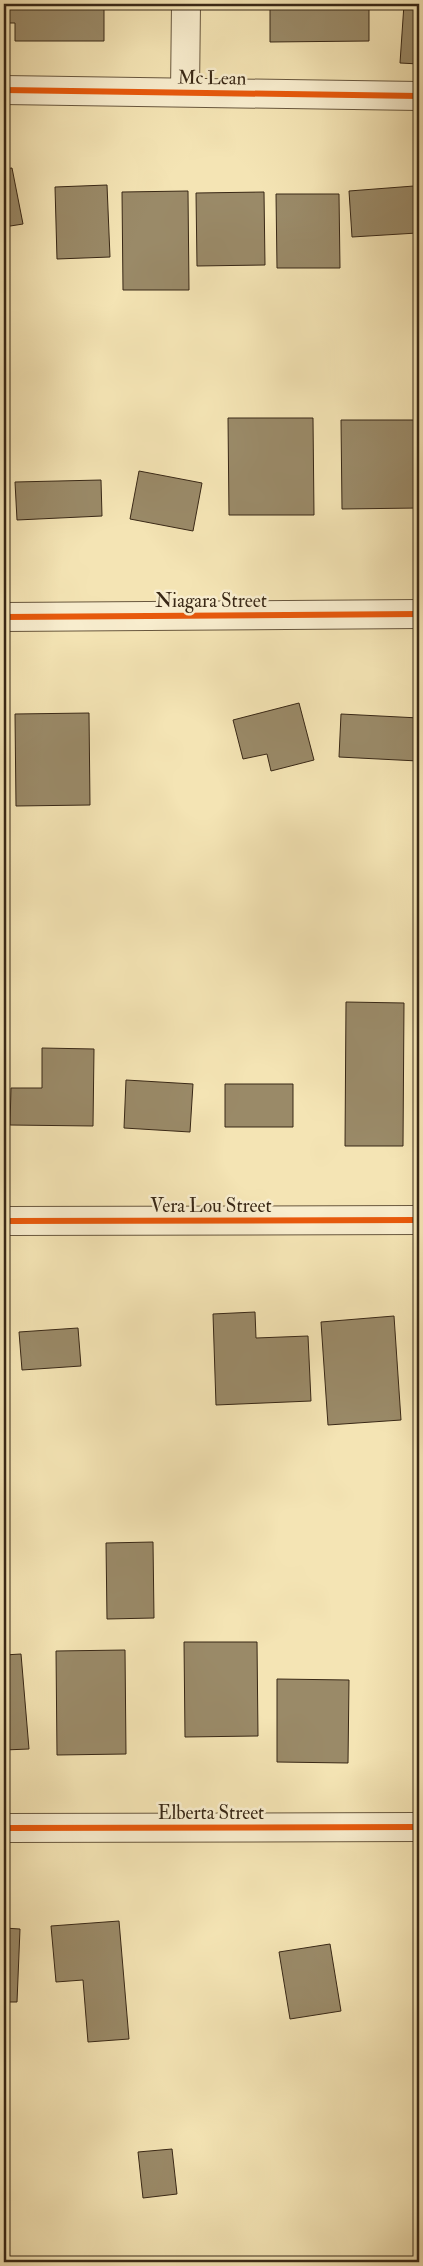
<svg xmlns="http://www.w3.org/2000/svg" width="423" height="2266" viewBox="0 0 423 2266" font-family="'IM FELL Double Pica',serif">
<rect width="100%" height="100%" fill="#f4e4b4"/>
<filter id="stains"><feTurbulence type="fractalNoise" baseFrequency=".004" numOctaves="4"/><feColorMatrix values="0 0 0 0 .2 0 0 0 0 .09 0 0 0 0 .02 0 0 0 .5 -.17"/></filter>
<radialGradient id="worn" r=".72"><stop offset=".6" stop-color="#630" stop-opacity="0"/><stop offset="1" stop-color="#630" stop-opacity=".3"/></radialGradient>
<path fill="#9a8a68" stroke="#392816" d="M4,4H104V41H15V23H4Z
M270,4H369V41L270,42Z
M404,4H419V64L400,63Z
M12,168L23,224L4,227V169Z
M107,185L110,257L57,259L55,187Z
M414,186L417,233L352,237L349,191Z
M188,191L189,290H123L122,192Z
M264,192L265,265L197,266L196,193Z
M276,194H339L340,268H277Z
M228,418H313L314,515H229Z
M341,420H418L419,508L342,509Z
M139,471L202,483L193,531L130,519Z
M101,480L102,516L17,520L15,482Z
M299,703L314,760L271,771L267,754L243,759L233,720Z
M89,713L90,805L16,806L15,714Z
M341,714L419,718L418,761L339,757Z
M346,1002L404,1003L403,1146H345Z
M42,1048L94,1049L93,1126L10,1125L11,1088H42Z
M126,1080L193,1084L190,1132L124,1128Z
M225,1084H293V1127H225Z
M255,1312L256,1338L308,1336L311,1401L216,1405L213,1314Z
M394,1316L401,1420L328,1425L321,1322Z
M78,1328L81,1366L22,1370L19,1332Z
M153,1542L154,1618L107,1619L106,1543Z
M184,1642H257L258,1736L185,1737Z
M125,1650L126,1754L57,1755L56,1651Z
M21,1654L29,1749L4,1750V1655Z
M277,1679L349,1680L348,1763L277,1762Z
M119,1921L129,2039L88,2042L83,1980L56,1982L51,1926Z
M4,1928L20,1929L17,2002H4Z
M330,1944L341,2011L290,2019L279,1952Z
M172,2149L177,2194L143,2198L138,2152Z"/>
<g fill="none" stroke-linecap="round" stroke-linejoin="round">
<defs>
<path id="minor" d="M4,90L419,96
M185,92L186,4
M4,617L419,614
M4,1221L419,1220
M4,1828L419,1827"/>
</defs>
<use href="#minor" stroke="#68573e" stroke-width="30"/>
<use href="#minor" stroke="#f8edce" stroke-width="28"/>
<defs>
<path id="cycleway" d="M4,90L419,96
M4,617L419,614
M4,1221L419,1220
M4,1828L419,1827"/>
</defs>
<use href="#cycleway" stroke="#f8edce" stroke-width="9"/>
<use href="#cycleway" stroke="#e8590c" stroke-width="6"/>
</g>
<g text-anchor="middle" stroke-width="5" stroke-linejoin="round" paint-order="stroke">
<g font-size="19" fill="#392816" stroke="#f8edce">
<text transform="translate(212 77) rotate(1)" y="7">Mc Lean</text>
<text x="211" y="607">Niagara Street</text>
<text x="211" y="1212">Vera Lou Street</text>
<text x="211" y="1819">Elberta Street</text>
</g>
</g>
<rect width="423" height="2266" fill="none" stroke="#f4e4b4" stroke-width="20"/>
<rect x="5" y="5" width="413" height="2256" fill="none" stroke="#392816" stroke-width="2.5"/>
<rect x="10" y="10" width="403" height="2246" fill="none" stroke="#392816"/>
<rect width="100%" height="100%" filter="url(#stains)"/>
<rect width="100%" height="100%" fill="url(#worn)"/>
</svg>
